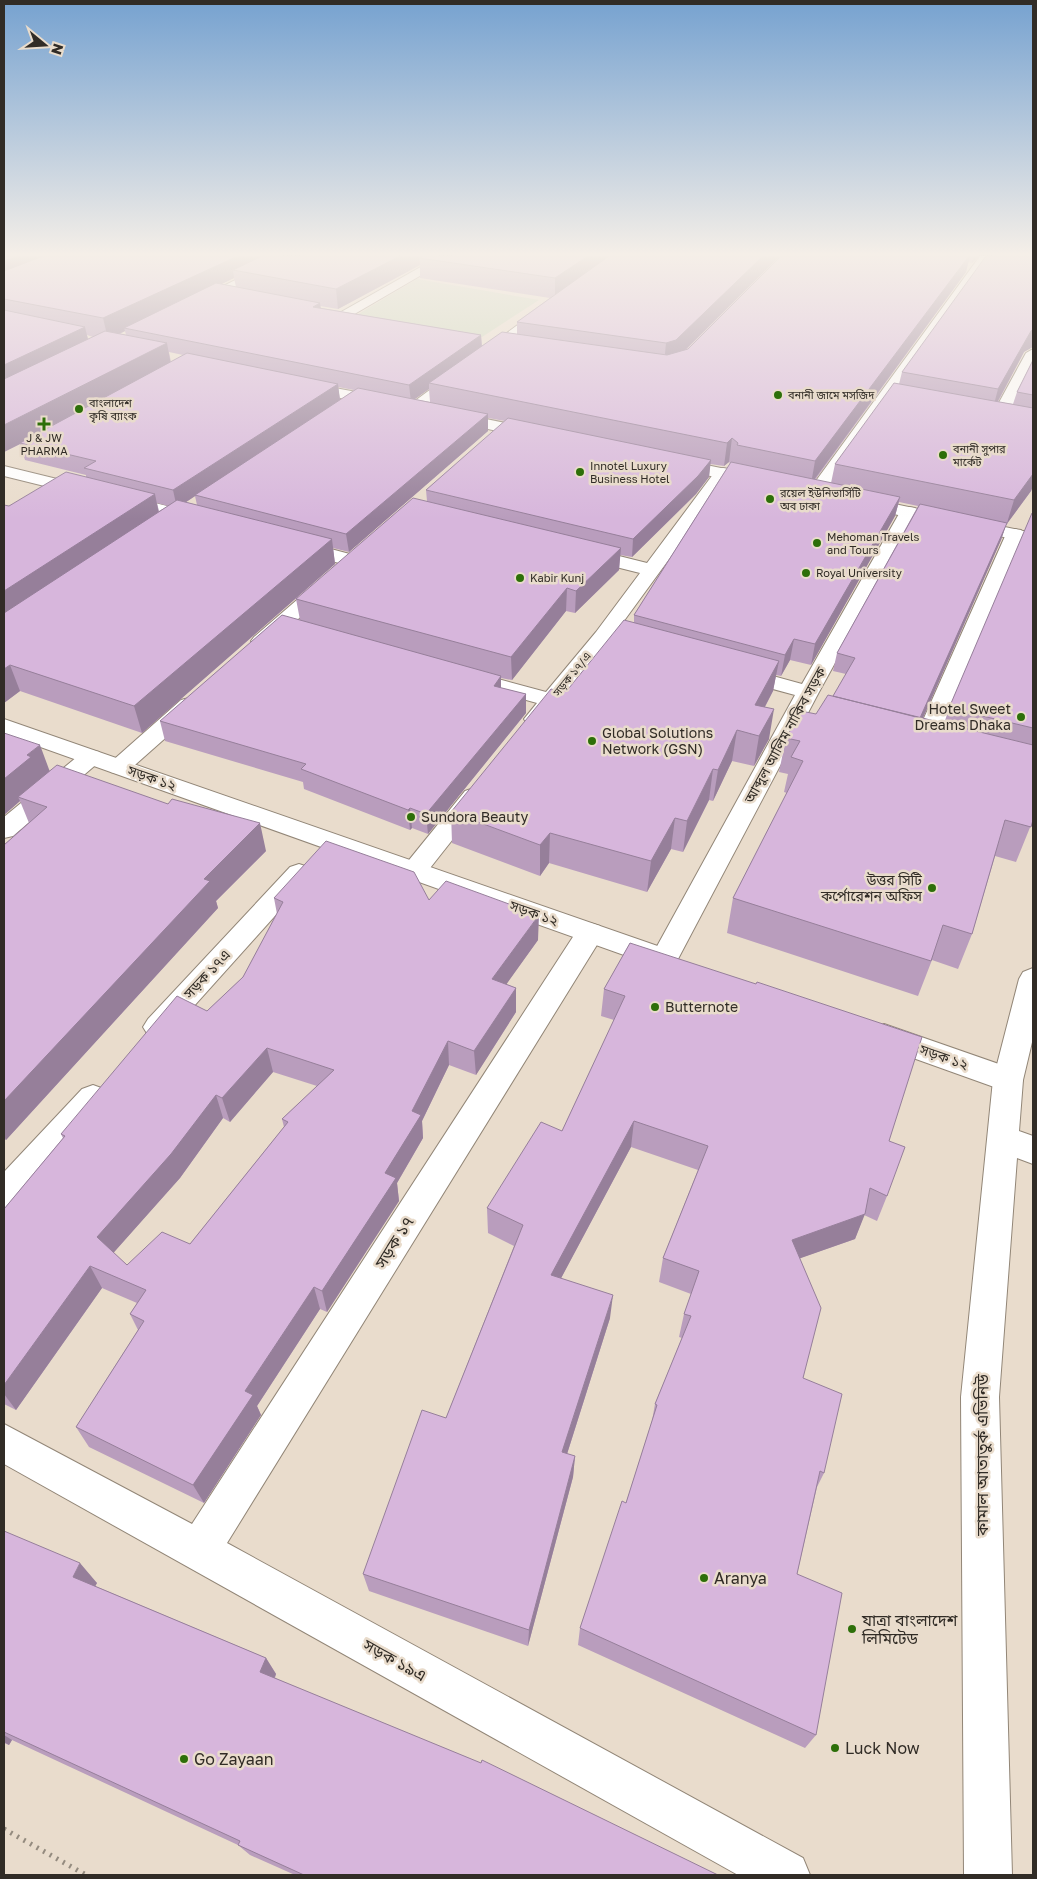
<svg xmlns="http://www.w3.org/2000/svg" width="1037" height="1879" viewBox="0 0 1037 1879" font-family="'Golos Text','Noto Sans Bengali',sans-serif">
<rect width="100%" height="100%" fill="#e9dccc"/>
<path fill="#cad6b9" d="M417,279L539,300L482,337L355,316Z"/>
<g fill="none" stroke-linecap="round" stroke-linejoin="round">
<defs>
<path id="minor" d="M440,256H454L346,319H336L334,316Z
M980,256H992L822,497H810L807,493L810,489Z
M547,306L554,310L552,313L418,412H408L405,409L408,406L542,307Z
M1033,349V366L1006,419L1004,422H992L990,419L1026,353Z
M4,466L204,515L207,519L204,523L198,524L4,476Z
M723,468L729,469L731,473L729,477L610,640L543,724L535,726L527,724L524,719L537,703L457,681L454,676L457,671L465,670L546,692L596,632L640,573L576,557L574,553L576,549L583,547L647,563L717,469Z
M909,507L915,508L918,512L819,692L678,959L674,966L664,969L654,966L650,959L795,695L732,678L729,673L732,668L740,667L802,684L900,512L903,508Z
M1015,529L1021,530L1024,534L936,745L932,750L924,752L916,750L912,745L1006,534L1009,530Z
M297,540L361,557L363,561L361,565L354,567L290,550L288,546L290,542Z
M327,578L334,580L337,584L334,588L268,645L261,647L254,645L251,641L254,637L320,580Z
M189,698L197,700L200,705L197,710L127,772L119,774L111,772L107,767L111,762L181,700Z
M91,750L99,752L103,757L99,762L13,836L4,838V817L83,752Z
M474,788L483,791L486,796L483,801L423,877L414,880L405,877L401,871L405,865L465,791Z
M299,864L308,867L312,873L308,879L168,1035L158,1038L148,1035L143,1027L148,1019L290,867Z
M590,923L600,926L604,933L600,940L227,1543L803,1858L810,1875H738L4,1464V1424L192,1524L580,926Z
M93,1085L104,1089L109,1098L104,1107L16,1205L4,1209V1172L82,1089Z"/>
<path id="tertiary" d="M303,382L383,397L391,402L383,407L298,389L296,386Z
M452,412L535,429L543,434L535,439L446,420L444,417Z
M672,458L760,476L766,477L769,481L766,485L760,486L666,467L664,463L666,459Z
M861,497L1033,533V543L855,506L852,502L855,498Z
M4,719L672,951L676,958L672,965L662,968L652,965L4,734Z
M884,1024L1019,1071L1023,1080L1019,1089L1008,1092L874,1044L869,1036L874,1028Z"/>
<path id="secondary" d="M284,256H299L203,305H193L191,302Z
M1033,968V1038L1023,1080L1019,1131L1033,1136V1164L1017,1158L999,1397L1012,1875H964L961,1397L993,1080L1019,979L1023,972Z"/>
</defs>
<use href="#minor" stroke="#928677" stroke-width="2"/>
<use href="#tertiary" stroke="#928677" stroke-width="2"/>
<use href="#secondary" stroke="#928677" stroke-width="2"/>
<path stroke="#948b7f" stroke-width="5" stroke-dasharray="2 5.5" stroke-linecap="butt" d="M4,1829L86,1875"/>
<use href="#minor" fill="#fff" fill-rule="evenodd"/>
<use href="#tertiary" fill="#fff" fill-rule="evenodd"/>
<use href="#secondary" fill="#fff" fill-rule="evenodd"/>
</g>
<path fill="#b99dbd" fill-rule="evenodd" d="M4,256H780L686,350L688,349L781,256H979L972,263L968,262L966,272L815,480L831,483L835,464L899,384L902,372L1024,352L998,402L1013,404L1017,392L1033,360V486L1031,491L1006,525L1001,540L923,718L944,724L949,708L1033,513V820L1016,862L995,856L972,934L958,969L932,960L918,996L727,933L733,898L787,793L784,792L788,774L779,772L786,738L816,714L833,697L846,674L833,671L837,653L918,506L899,502L895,516L811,665L790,660L781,676L776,675L773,691L765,707L769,739L754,766L732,761L713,801L709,800L683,852L671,849L647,892L549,863L540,876L452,843L451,812L563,692L569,688L634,623V615L730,463L729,462L724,466L710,464L709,477L696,494L632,557L620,555L619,570L575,613L566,611L512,680L501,678V688L526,694V713L428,834L412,828L410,830L304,789L303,782L165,741L160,721L300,620L296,599L427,501L426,490L505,421L488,418V431L349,552L333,548L335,564L142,733L20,691L4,703L9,506L86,477V475L25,460L20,444L4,452ZM420,265V278L550,298L517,322V334L482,346L481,335L321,308L320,306L338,309ZM234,278L236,287L221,284ZM125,331L126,335L120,334ZM87,335L93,337L88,339ZM169,352L183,355L171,362ZM338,387L354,390L340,400ZM429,389L430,402L414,399ZM195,496L197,505L186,502ZM157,503L168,506L159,511Z
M4,733L50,771L266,851L216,901L218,908L6,1140L4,1139V845L29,823L20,801L4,815Z
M274,898L429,900L538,940L506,984L516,988V1012L476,1075L449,1065L422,1121L423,1138L397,1183L399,1201L327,1312L320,1309L257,1406L261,1415L204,1503L89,1447L76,1427L138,1330L130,1314L137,1303L102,1288L16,1410L4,1404V1209L63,1138L61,1134L207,1011L243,977L277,914ZM273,1072L317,1086L282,1119L284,1127L190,1244L127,1265L113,1253L180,1178L223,1118L230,1122Z
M630,943L889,1141L887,1196L877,1221L864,1215L855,1239L800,1258L803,1378L824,1473L817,1487L797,1574L816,1735L805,1748L578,1645L580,1628L626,1503L652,1421L655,1404L682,1338L679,1337L684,1314L691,1294L659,1282L663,1258L698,1170L631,1147L561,1278L610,1318L567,1454L575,1456L573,1477L528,1646L369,1591L363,1574L446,1418L514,1246L488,1233L487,1208L562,1131L614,1020L601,1016L604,989Z
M4,1531L97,1583L95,1586L266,1658L276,1674L275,1678L718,1875H295L250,1855L238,1845L12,1740L9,1745L4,1743Z"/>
<path fill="#967f9a" d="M19,256H72L4,283V261Z
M238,256H265L233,270L234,278L129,329L124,328L125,331L108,339L103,318Z
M400,256H437L419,258L420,265L338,309L336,289Z
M588,256H614L555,298V278Z
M763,256H780L674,361L664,364L666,343Z
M969,256H970L966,272L811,484L815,461Z
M974,256H979L972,263Z
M320,303L322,318L313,307Z
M85,327L90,348L4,390V365Z
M1033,329V347L1024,352L992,412L998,389L1031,331Z
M481,335L482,350L429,383V389L411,402L409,385Z
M167,343L171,365L20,443V444L4,452V425Z
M338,384L340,400L177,508L173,490Z
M488,414V431L349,552L346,534Z
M732,438L729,462L724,466L727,443Z
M711,460L709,477L696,494L632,557L633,539Z
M1033,474V486L1031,491L1006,525L1001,540L915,736L920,718L1007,523L1014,500Z
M155,494L160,519L4,623V591Z
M900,497L895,516L811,665L815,644Z
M332,539L335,564L142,733L134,706Z
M621,548L619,570L575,613L576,591Z
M567,588L566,611L512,680L511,657Z
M794,639L790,660L781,676L785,655Z
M779,661L773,691L750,735L755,705Z
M10,665L20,691L4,703V669Z
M501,676V695L494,686Z
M526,694V713L428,834L426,814Z
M774,709L769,739L754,766L759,736Z
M737,730L732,761L713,801L718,770Z
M40,745L50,772L18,797L20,801L4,815V779L27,755Z
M713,769L709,800L683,852L687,821Z
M410,808L412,828L410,830L408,810Z
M675,818L671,849L647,892L651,861Z
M260,823L266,851L216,901L218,908L6,1140L4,1136V1101L204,879Z
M550,833L549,863L540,876V845Z
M539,915L538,940L493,1003L492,979Z
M516,988V1012L476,1075L474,1051Z
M448,1041L449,1065L422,1121L423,1138L397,1183L399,1201L327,1312L322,1291L385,1173L412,1111Z
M267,1048L273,1072L230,1122L222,1098Z
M216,1095L223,1118L180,1178L108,1259L97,1237Z
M634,1121L631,1147L550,1299L551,1275Z
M865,1214L855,1239L784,1264L792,1240Z
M90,1266L102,1288L16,1410L4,1394V1385Z
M314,1287L320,1309L257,1406L261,1415L204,1503L193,1485L245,1391Z
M613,1295L610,1318L561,1473L562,1452Z
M575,1456L573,1477L528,1646L529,1630Z
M80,1563L97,1583L90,1596L73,1577Z
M266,1658L276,1674L270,1688L260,1672Z
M4,1735L12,1740L9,1745L4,1742Z"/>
<path fill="#d7b6dc" stroke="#967f9a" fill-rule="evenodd" d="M4,256H19L4,261Z
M43,256H238L103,318L4,299V271Z
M262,256H400L336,289L233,270Z
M424,256H588L555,278L419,258Z
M609,256H763L676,340L666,343L517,322Z
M781,256H969L815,461L737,445L738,443L732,438L727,443L429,383L502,332L667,355L688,349Z
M986,256H1033V329L1031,331L998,389L902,372Z
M216,283L320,303L313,307L481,335L409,385L124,328Z
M4,310L85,327L4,365Z
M105,331L167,343L4,425V379Z
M187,353L338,384L173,490L84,468L96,461L20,443Z
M1033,360V395L1017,392Z
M894,383L1033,408V474L1014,500L835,464Z
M358,388L488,414L346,534L195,495Z
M508,418L711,460L698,476L633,539L426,490Z
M731,462L900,497L815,644L794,639L785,655L634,615Z
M66,472L155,494L4,591V505L9,506Z
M413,498L621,548L576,591L567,588L511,657L296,599Z
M177,500L332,539L134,706L10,665L4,669V613Z
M920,504L1007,523L920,718L833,696L855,658L837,653Z
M1032,513H1033V728L949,708Z
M282,615L501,676L494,686L526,694L426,814L410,808L408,810L301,769L306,764L160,721Z
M624,620L779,661L755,705L774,709L759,736L737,730L718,770L713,769L687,821L675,818L651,861L550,833L540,845L451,812L551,689L563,692L569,688Z
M828,695L1033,745V820L1031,827L1005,820L972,934L943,925L931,961L733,898L803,761L791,757L800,741L786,738L801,711L816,714Z
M4,733L40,745L27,755L31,757L4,779Z
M57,765L168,804L172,799L260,823L204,879L210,881L4,1101V845L47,807L18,797Z
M326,841L414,872L429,900L446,881L539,915L492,979L516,988L474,1051L448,1041L412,1111L421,1115L385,1173L396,1178L322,1291L314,1287L245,1391L253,1395L193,1485L76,1427L144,1321L130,1314L146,1290L90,1266L4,1385V1209L65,1136L61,1134L177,996L207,1011L243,977L283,902L274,898ZM267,1048L334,1070L282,1119L288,1122L190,1244L162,1232L127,1265L97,1237L171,1154L216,1095L222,1098Z
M630,943L756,984L757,982L922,1037L889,1141L905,1147L887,1196L870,1188L865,1214L792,1240L821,1308L803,1378L842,1394L824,1473L820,1471L797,1574L842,1593L816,1735L580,1628L622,1501L626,1503L657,1405L655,1404L691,1316L684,1314L699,1271L663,1258L708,1146L634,1121L551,1275L613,1295L562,1452L575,1456L529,1630L363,1574L422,1410L446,1418L523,1225L487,1208L541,1122L562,1131L625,996L604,989Z
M4,1531L80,1563L73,1577L266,1658L260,1672L481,1763L482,1760L718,1875H304L238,1845L240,1841L4,1732Z"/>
<linearGradient id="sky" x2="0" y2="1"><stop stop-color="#76a2d0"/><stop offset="0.49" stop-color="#f5efe8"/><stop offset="1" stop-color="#f5efe8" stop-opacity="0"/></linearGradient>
<rect width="1037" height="519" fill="url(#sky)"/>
<g fill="#2d6f09" stroke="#e9dccc" stroke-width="2">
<circle cx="778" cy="395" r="5"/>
<circle cx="79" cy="409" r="5"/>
<path d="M41.5 416.5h5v5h5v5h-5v5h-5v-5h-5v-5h5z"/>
<circle cx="943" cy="455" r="5"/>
<circle cx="580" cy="472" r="5"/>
<circle cx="770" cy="499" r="5"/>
<circle cx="817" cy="543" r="5"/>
<circle cx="806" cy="573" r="5"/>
<circle cx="520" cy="578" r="5"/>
<circle cx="1021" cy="717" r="5"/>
<circle cx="592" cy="741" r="5"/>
<circle cx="411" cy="817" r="5"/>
<circle cx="932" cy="888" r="5"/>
<circle cx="655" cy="1007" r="5"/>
<circle cx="704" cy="1578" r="5"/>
<circle cx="852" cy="1629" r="5"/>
<circle cx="835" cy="1748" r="5"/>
<circle cx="184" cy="1759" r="5"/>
</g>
<g text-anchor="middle" stroke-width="5" stroke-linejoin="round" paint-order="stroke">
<g font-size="11" fill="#312c26" stroke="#e9dccc" text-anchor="start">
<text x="788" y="399">বনানী জামে মসজিদ</text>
<text x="89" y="407">বাংলাদেশ<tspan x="89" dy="13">কৃষি ব্যাংক</tspan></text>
<text x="44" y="442" text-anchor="middle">J &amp; JW<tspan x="44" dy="13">PHARMA</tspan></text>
<text x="953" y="453">বনানী সুপার<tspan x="953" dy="13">মার্কেট</tspan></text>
<text x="590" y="470">Innotel Luxury<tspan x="590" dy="13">Business Hotel</tspan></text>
<text x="780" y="497">রয়েল ইউনিভার্সিটি<tspan x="780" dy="13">অব ঢাকা</tspan></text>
<text x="827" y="541">Mehoman Travels<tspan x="827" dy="13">and Tours</tspan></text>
<text x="816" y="577">Royal University</text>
<text x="530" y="582">Kabir Kunj</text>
</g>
<g font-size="11" fill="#312c26" stroke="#e9dccc">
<text transform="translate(572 674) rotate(-51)" y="4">সড়ক ১৭/এ</text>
</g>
<g font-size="14" fill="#312c26" stroke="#e9dccc" text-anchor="start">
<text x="1011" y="714" text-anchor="end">Hotel Sweet<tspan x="1011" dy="16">Dreams Dhaka</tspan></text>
<text x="602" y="738">Global Solutions<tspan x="602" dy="16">Network (GSN)</tspan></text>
<text x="421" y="822">Sundora Beauty</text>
<text x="922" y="885" text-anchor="end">উত্তর সিটি<tspan x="922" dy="16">কর্পোরেশন অফিস</tspan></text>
<text x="665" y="1012">Butternote</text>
</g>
<g font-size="14" fill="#312c26" stroke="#e9dccc">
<text transform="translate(785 735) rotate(-61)" y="5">আব্দুল আলিম নাকিব সড়ক</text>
<text transform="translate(152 778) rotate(19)" y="5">সড়ক ১২</text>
<text transform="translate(534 913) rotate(19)" y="5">সড়ক ১২</text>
<text transform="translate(207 974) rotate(-47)" y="5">সড়ক ১৭এ</text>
<text transform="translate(944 1057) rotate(19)" y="5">সড়ক ১২</text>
</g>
<g font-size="16" fill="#312c26" stroke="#e9dccc">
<text transform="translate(394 1242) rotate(-58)" y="6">সড়ক ১৭</text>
<text transform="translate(982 1455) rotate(-90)" y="6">কামাল আতাতুর্ক এভিনিউ</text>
<text transform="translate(395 1660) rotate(29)" y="6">সড়ক ১৯এ</text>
</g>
<g font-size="16" fill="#312c26" stroke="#e9dccc" text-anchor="start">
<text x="714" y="1584">Aranya</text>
<text x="862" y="1626">যাত্রা বাংলাদেশ<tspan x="862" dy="18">লিমিটেড</tspan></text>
<text x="845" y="1754">Luck Now</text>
<text x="194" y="1765">Go Zayaan</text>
</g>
</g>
<rect width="1037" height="1879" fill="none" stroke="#312c26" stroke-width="10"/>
<g transform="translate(45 45) rotate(108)" stroke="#e9dccc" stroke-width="4" paint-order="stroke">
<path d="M0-4L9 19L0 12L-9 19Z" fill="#312c26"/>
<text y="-8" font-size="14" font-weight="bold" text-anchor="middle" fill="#312c26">N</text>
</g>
</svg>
